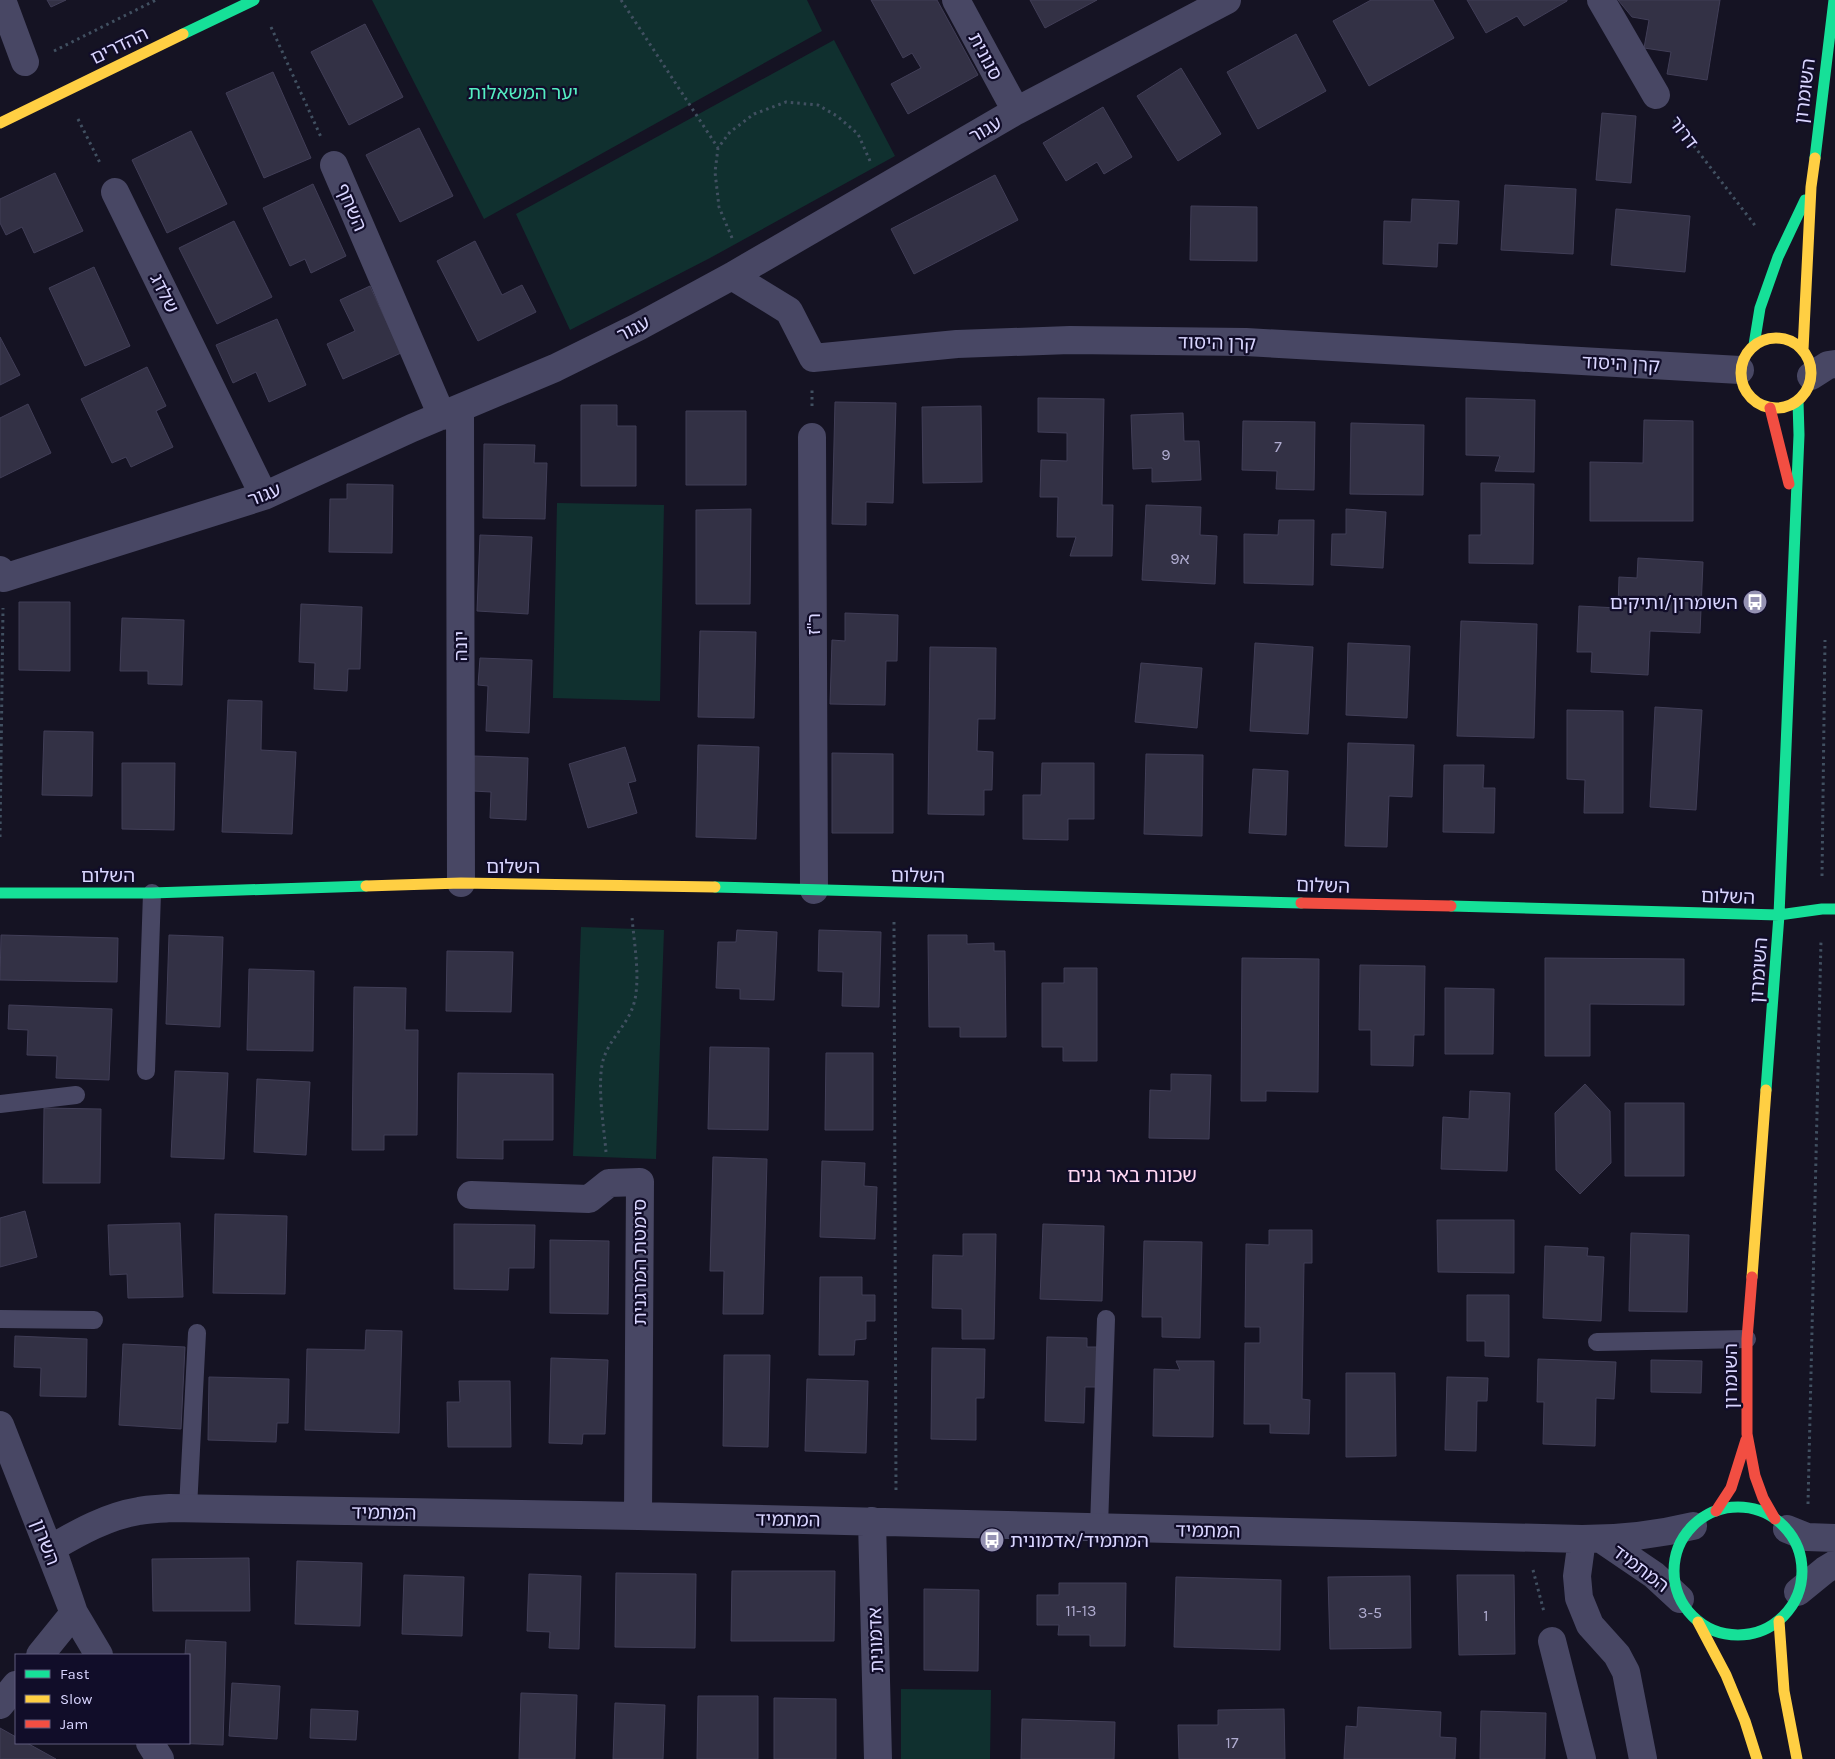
<svg xmlns="http://www.w3.org/2000/svg" width="1835" height="1759" viewBox="0 0 1835 1759" font-family="Karla,'Noto Sans Hebrew',sans-serif">
<rect width="100%" height="100%" fill="#151323"/>
<path fill="#10302f" d="M372,0H807L822,31L484,219Z
M834,40L895,156L710,258L570,330L516,214Z
M557,503L664,505L660,701L553,698Z
M581,927L664,930L656,1159L573,1156Z
M901,1689L991,1690L990,1759H901Z"/>
<path fill="#333145" stroke="#413e57" d="M47,0H66L51,7Z
M871,0H937L978,75L908,114L891,84L921,68L912,53L903,58Z
M1030,0H1097L1045,28Z
M1371,0H1433L1454,38L1369,86L1333,21Z
M1467,0H1567V1L1524,26L1517,16L1486,33Z
M1618,0H1720L1707,80L1667,74L1671,52L1644,48L1649,20L1632,17Z
M365,24L403,97L349,125L311,52Z
M1296,34L1326,91L1258,129L1227,72Z
M1181,68L1221,134L1178,161L1137,96Z
M273,72L311,158L264,178L226,93Z
M1103,107L1132,157L1104,174L1097,162L1066,181L1043,143Z
M1602,113L1636,116L1631,183L1596,180Z
M419,128L453,196L400,222L366,155Z
M191,131L227,204L167,233L132,160Z
M55,173L83,231L34,253L22,227L6,235L0,223V199Z
M995,175L1018,220L914,274L891,229Z
M313,184L346,256L311,273L305,259L290,266L263,208Z
M1505,185L1576,189L1573,254L1501,250Z
M1412,199L1459,201L1457,244L1438,243L1437,267L1383,264L1384,221L1411,222Z
M1191,206L1257,207V261L1190,260Z
M1616,209L1690,216L1685,272L1611,265Z
M234,221L272,297L217,324L179,248Z
M475,241L502,295L522,285L536,312L478,341L437,261Z
M94,267L130,346L85,366L49,288Z
M370,286L401,353L343,379L327,344L355,331L340,300Z
M277,319L306,385L269,402L256,372L233,383L216,345Z
M0,337L20,375L0,385Z
M147,367L166,406L156,411L173,447L131,467L126,457L112,463L81,399Z
M1038,398L1104,399L1102,505H1113L1112,556H1070L1076,537H1057L1058,497H1040L1041,460L1067,461V433L1038,432Z
M1466,398L1535,400L1534,472L1495,471L1500,456L1466,455Z
M835,402L896,403L893,503L866,502V525L832,524Z
M28,404L51,453L0,478V418Z
M581,405H617V426H636V486H581Z
M981,406L982,482L923,483L922,407Z
M686,411H746V485H686Z
M1183,413L1184,441H1199L1201,480L1152,482V468L1133,469L1131,415Z
M1644,420L1693,421V521H1590V462L1643,463Z
M1243,421L1315,422L1314,490L1276,489L1277,471L1242,470Z
M1351,423L1424,425L1423,495L1350,494Z
M484,444L535,445L534,463H547L545,519L483,518Z
M1481,483L1534,484L1533,564L1469,563V535H1481Z
M347,484L393,485L392,553L329,552L330,499H347Z
M1146,505L1201,507L1200,535L1217,536L1215,584L1142,580Z
M751,509L750,604H696V510Z
M1346,509L1386,512L1383,568L1331,565L1332,534H1346Z
M1279,520H1314L1313,585L1244,583V534L1278,535Z
M480,535L532,537L528,614L477,611Z
M1638,558L1703,562L1700,633L1650,631L1648,675L1591,672L1592,652H1577L1579,606L1618,608L1619,577L1637,578Z
M19,602H70V671L19,670Z
M301,604L362,607L360,669H348L347,691L314,689L315,663L299,662Z
M845,613L898,615L897,661H886L885,705L830,704L832,640L845,641Z
M122,618L184,620L182,685L148,684V671H120Z
M1461,621L1537,624L1534,738L1457,736Z
M700,631L756,632L754,718L698,717Z
M1255,643L1313,647L1308,734L1250,731Z
M1348,643L1410,646L1407,718L1346,715Z
M930,647L996,648L995,719H978L977,751L993,752L992,790H984V815L928,814Z
M480,658L532,660L529,733L486,731L488,686L478,685Z
M1141,663L1202,668L1197,728L1135,722Z
M228,700L262,701L261,750L296,752L292,834L222,832Z
M1655,707L1702,710L1696,810L1650,807Z
M1567,710L1623,711V813H1584L1585,780L1567,779Z
M44,731L93,732L92,796L42,795Z
M1348,743L1414,745L1412,797L1389,796L1387,847L1345,846Z
M698,745L759,747L756,839L696,837Z
M625,747L636,781L628,783L637,813L588,828L569,764Z
M832,753L893,754V833H832Z
M1146,754L1203,755L1202,836L1144,834Z
M474,756L528,758L526,820L490,818L491,792L473,791Z
M122,763H175L174,830L122,829Z
M1042,763H1094V819H1068V840L1023,839V795H1041Z
M1444,765H1484L1483,788H1495L1494,833L1443,832Z
M1253,769L1288,771L1286,835L1249,833Z
M737,930L777,932L774,1000L740,999V989L716,988L718,942H736Z
M819,930L881,932L879,1007L842,1006L843,972L818,971Z
M1,935L118,938L117,982L0,980Z
M169,935L223,937L220,1027L166,1024Z
M928,935H967V944L994,943V951H1005L1006,1037H960V1027H929Z
M447,951L513,952L511,1012L446,1011Z
M1242,958L1319,959L1318,1092L1266,1091V1101H1241Z
M1545,958L1684,959V1005L1590,1004V1056H1545Z
M1360,965L1425,966L1424,1035H1414L1413,1066L1371,1065V1030H1359Z
M1064,968H1097V1061H1063V1047H1042V983H1064Z
M249,969L314,971L313,1051L247,1050Z
M354,987L406,988L405,1030H418L417,1135H384V1150H352Z
M1445,988L1494,989L1493,1054H1445Z
M9,1005L112,1009L109,1080L56,1078L57,1056L27,1055L28,1030L8,1029Z
M710,1047L769,1048L768,1130L708,1129Z
M826,1053H873V1130H825Z
M175,1071L228,1073L224,1159L171,1157Z
M458,1073L553,1074V1140H503V1159L457,1158Z
M1171,1074L1211,1075L1209,1139L1149,1138L1150,1090L1171,1091Z
M257,1079L310,1082L306,1155L254,1152Z
M1585,1084L1610,1111L1611,1163L1580,1194L1556,1170L1555,1113Z
M1470,1091L1510,1093L1507,1171L1441,1169L1443,1117L1469,1119Z
M1625,1103H1684V1176H1625Z
M44,1108L101,1109L100,1183H43Z
M713,1157L767,1159L763,1314H723L724,1271H710Z
M822,1161L865,1163L864,1186L877,1187L875,1239L820,1237Z
M25,1211L37,1257L0,1267V1218Z
M215,1214L287,1216L285,1294L213,1293Z
M1437,1220H1514V1273L1438,1272Z
M180,1223L183,1297L128,1298L127,1274L110,1275L108,1225Z
M454,1224L535,1225L534,1268H509L508,1290L454,1289Z
M1043,1224L1104,1226L1102,1301L1040,1299Z
M1269,1230H1312V1263H1304L1302,1399L1310,1400L1309,1434L1270,1433V1424H1244L1245,1343H1260V1327H1245L1246,1244L1269,1245Z
M1631,1233L1689,1235L1687,1312L1629,1311Z
M963,1234H996L994,1339H962V1309L932,1308L933,1255L963,1256Z
M550,1240L609,1241L608,1314L550,1313Z
M1144,1241L1202,1242L1200,1338L1162,1337V1317H1142Z
M1545,1246L1588,1248L1587,1256L1604,1257L1601,1321L1543,1318Z
M820,1277H862V1295H875V1321H866V1339L855,1340L854,1355H819Z
M1467,1295H1509V1357L1485,1356V1341H1467Z
M366,1330L402,1331L399,1433L305,1430L307,1349L365,1350Z
M15,1336L87,1339L86,1397L40,1396L41,1368L14,1367Z
M1047,1337L1087,1338V1347H1101L1099,1387H1085L1084,1423L1045,1421Z
M123,1344L185,1347L181,1429L119,1425Z
M932,1348L985,1349L984,1398H976V1440L931,1439Z
M724,1355H770L768,1447L723,1446Z
M551,1358L608,1360L605,1434H583L582,1444L549,1443Z
M1538,1359L1616,1362L1614,1399L1596,1398L1595,1446L1543,1444L1544,1402H1537Z
M1651,1360L1702,1361L1701,1393L1651,1392Z
M1176,1361H1214L1213,1437L1153,1436L1154,1369L1180,1370Z
M1346,1373H1395L1396,1456L1346,1457Z
M209,1377L289,1379L288,1423H277L276,1442L208,1440Z
M1447,1377L1488,1378L1487,1401H1477L1476,1451L1445,1450Z
M807,1379L868,1381L866,1453L805,1451Z
M459,1381H510L511,1447H448L447,1402H460Z
M249,1558L250,1611H153L152,1559Z
M297,1561L362,1563L360,1626L295,1624Z
M732,1571H835L834,1641H731Z
M616,1573L696,1574L695,1648L615,1647Z
M529,1574L581,1576L579,1649L549,1648L550,1632L527,1631Z
M404,1575L464,1577L462,1636L402,1634Z
M1457,1575H1514L1515,1654L1459,1655Z
M1410,1576L1411,1648L1330,1649L1328,1577Z
M1176,1577L1281,1580L1280,1650L1174,1647Z
M1059,1583H1126L1125,1646H1090V1635H1058L1059,1625H1037V1595H1059Z
M924,1589L979,1590L978,1671L924,1670Z
M186,1640L226,1642L223,1745L172,1743H189V1655H185Z
M232,1683L280,1686L277,1739L229,1736Z
M521,1693L577,1695L575,1759H519Z
M698,1696H758V1759H697Z
M774,1698L836,1699V1759H774Z
M615,1703L665,1705L663,1759H613Z
M1358,1707L1441,1712L1440,1737L1456,1738L1455,1759H1344L1346,1726L1357,1727Z
M311,1709L358,1711L356,1740L310,1738Z
M1284,1709L1285,1759H1179L1178,1725H1218V1710Z
M1481,1711L1546,1713L1545,1759H1480Z
M1022,1719L1115,1722L1114,1759H1021Z
M0,1728L16,1737V1743H27L56,1759H0Z"/>
<g fill="none" stroke-linecap="round" stroke-linejoin="round">
<path stroke="#415061" stroke-width="3" stroke-dasharray="2.5 4" stroke-linecap="butt" d="M621,0L718,148
M271,27L321,137
M54,51L156,0
M78,119L101,165
M1674,120L1757,228
M732,238L719,207L715,172L718,148L730,132L754,114L786,102L818,105L837,116L858,134L870,161
M812,406V390
M0,837L3,608
M1822,876L1825,640
M894,922L896,1491
M606,1152C604,1127 596,1081 604,1057C613,1033 633,1021 636,993C639,969 634,942 632,917
M1808,1504L1821,940
M1533,1570L1544,1612"/>
<path stroke="#484764" stroke-width="18" d="M146,1071L152,893
M0,1104L76,1095
M0,1319L94,1320
M1597,1342L1747,1339
M188,1508L197,1333
M1099,1527L1106,1319"/>
<path stroke="#484764" stroke-width="28" d="M2,0L25,62
M956,0L1016,111
M1601,0L1656,95
M334,165L442,416
M115,192L264,496
M732,276L789,311L813,358L957,344L1070,340L1246,342L1740,370
M1811,376L1828,365L1835,364
M460,408L461,883
M812,437L814,890
M0,570L4,578L264,496L412,428L555,368L638,327L732,276L1016,111L1227,0
M471,1195L589,1199L609,1183L640,1182L638,1516
M0,1425L74,1613L99,1655
M872,1521L878,1759
M1787,1529L1807,1537L1835,1538
M1582,1539L1577,1576L1579,1598L1590,1625L1617,1655L1626,1672L1643,1759
M1601,1539L1654,1575L1680,1599
M1798,1592L1825,1570L1835,1564
M74,1613L52,1548C79,1532 108,1516 139,1511C149,1509 160,1509 170,1508L638,1516L1582,1539C1620,1539 1656,1535 1693,1526
M1552,1641L1582,1759
M40,1655L74,1613
M0,1705L16,1685
M150,1743L160,1759"/>
<path stroke="#16e098" stroke-width="11" d="M183,34L254,0
M1815,158L1834,0
M1754,345L1760,308L1778,257L1805,200
M715,887L1301,903
M0,893H152L366,886
M1451,906L1779,915L1822,909H1835
M1766,1090L1779,915L1799,435L1798,401
M1674 1571a64 64 0 1 1 128 0a64 64 0 1 1-128 0Z"/>
<path stroke="#ffcf43" stroke-width="11" d="M0,123L183,34
M1741 373a35 35 0 1 1 70 0a35 35 0 1 1-70 0Z
M1803,350L1811,187L1815,158
M366,886L461,883L715,887
M1752,1277L1766,1090
M1779,1621L1784,1691L1797,1759
M1698,1622L1726,1675L1745,1721L1757,1759"/>
<path stroke="#f24e42" stroke-width="11" d="M1770,408L1789,484
M1301,903L1451,906
M1752,1277L1747,1339V1434L1755,1476L1763,1498L1775,1519
M1716,1511L1731,1488L1746,1440"/>
</g>
<defs>
<symbol id="bus-disc" viewBox="-11 -11 22 22"><circle r="9.5" fill="#9491b2" stroke="#110d29"/><path d="M-5-6H5V4H4V6H2V4H-2V6H-4V4H-5ZM-3.5-4V0h7V-4ZM-3.5 1.2v1.5H-2V1.2ZM2 1.2v1.5H3.5V1.2Z" fill="#fff"/></symbol>
</defs>
<g fill-rule="evenodd">
<use href="#bus-disc" x="1741" y="588" width="28" height="28"/>
<use href="#bus-disc" x="978" y="1526" width="28" height="28"/>
</g>
<g text-anchor="middle" stroke-width="4.5" stroke-linejoin="round" paint-order="stroke">
<g font-size="16" fill="#b0acd0">
<text x="1278" y="452">7</text>
<text x="1166" y="460">9</text>
<text x="1180" y="564">9א</text>
<text x="1081" y="1616">11-13</text>
<text x="1370" y="1618">3-5</text>
<text x="1486" y="1621">1</text>
<text x="1232" y="1748">17</text>
</g>
<g font-size="19" fill="#d9d5ff" stroke="#110d29">
<text transform="translate(119 45) rotate(-26)" y="7">ההדרים</text>
<text transform="translate(986 56) rotate(62)" y="7">סנונית</text>
<text transform="translate(1804 91) rotate(-83)" y="7">השומרון</text>
<text transform="translate(985 129) rotate(-30)" y="7">עגור</text>
<text transform="translate(1684 132) rotate(53)" y="7">דרור</text>
<text transform="translate(352 207) rotate(67)" y="7">השחף</text>
<text transform="translate(165 293) rotate(64)" y="7">שלדג</text>
<text transform="translate(633 328) rotate(-27)" y="7">עגור</text>
<text transform="translate(1217 342) rotate(1)" y="7">קרן היסוד</text>
<text transform="translate(1621 363) rotate(3)" y="7">קרן היסוד</text>
<text transform="translate(264 494) rotate(-21)" y="7">עגור</text>
<text transform="translate(813 624) rotate(-90)" y="7">ר"ז</text>
<text transform="translate(460 646) rotate(-90)" y="7">יונה</text>
<text x="513" y="873">השלום</text>
<text x="108" y="882">השלום</text>
<text transform="translate(918 875) rotate(1)" y="7">השלום</text>
<text transform="translate(1323 885) rotate(2)" y="7">השלום</text>
<text transform="translate(1728 896) rotate(2)" y="7">השלום</text>
<text transform="translate(1758 970) rotate(-86)" y="7">השומרון</text>
<text transform="translate(639 1262) rotate(-90)" y="7">סימטת המרגנית</text>
<text transform="translate(1730 1376) rotate(-90)" y="7">השומרון</text>
<text transform="translate(384 1512) rotate(1)" y="7">המתמיד</text>
<text transform="translate(788 1519) rotate(1)" y="7">המתמיד</text>
<text transform="translate(1208 1530) rotate(1)" y="7">המתמיד</text>
<text transform="translate(46 1542) rotate(69)" y="7">השרון</text>
<text transform="translate(1641 1568) rotate(37)" y="7">המתמיד</text>
<text transform="translate(875 1640) rotate(-92)" y="7">אדמונית</text>
</g>
<g font-size="19" fill="#54edc2" stroke="#110d29">
<text x="523" y="99">יער המשאלות</text>
</g>
<g font-size="19" fill="#d9d5ff" stroke="#110d29" text-anchor="end">
<text x="1738" y="609">השומרון/ותיקים</text>
<text x="1010" y="1547" text-anchor="start">המתמיד/אדמונית</text>
</g>
<g font-size="20" fill="#ffd7f2" stroke="#110d29">
<text x="1132" y="1182">שכונת באר גנים</text>
</g>
</g>
<rect x="15" y="1654" width="175" height="90" fill="#110d29" stroke="#615d7f"/>
<rect x="25" y="1670" width="25" height="8" fill="#16e098" stroke="#615d7f"/>
<text x="60" y="1679" font-size="15" fill="#d9d5ff">Fast</text>
<rect x="25" y="1695" width="25" height="8" fill="#ffcf43" stroke="#615d7f"/>
<text x="60" y="1704" font-size="15" fill="#d9d5ff">Slow</text>
<rect x="25" y="1720" width="25" height="8" fill="#f24e42" stroke="#615d7f"/>
<text x="60" y="1729" font-size="15" fill="#d9d5ff">Jam</text>
</svg>
